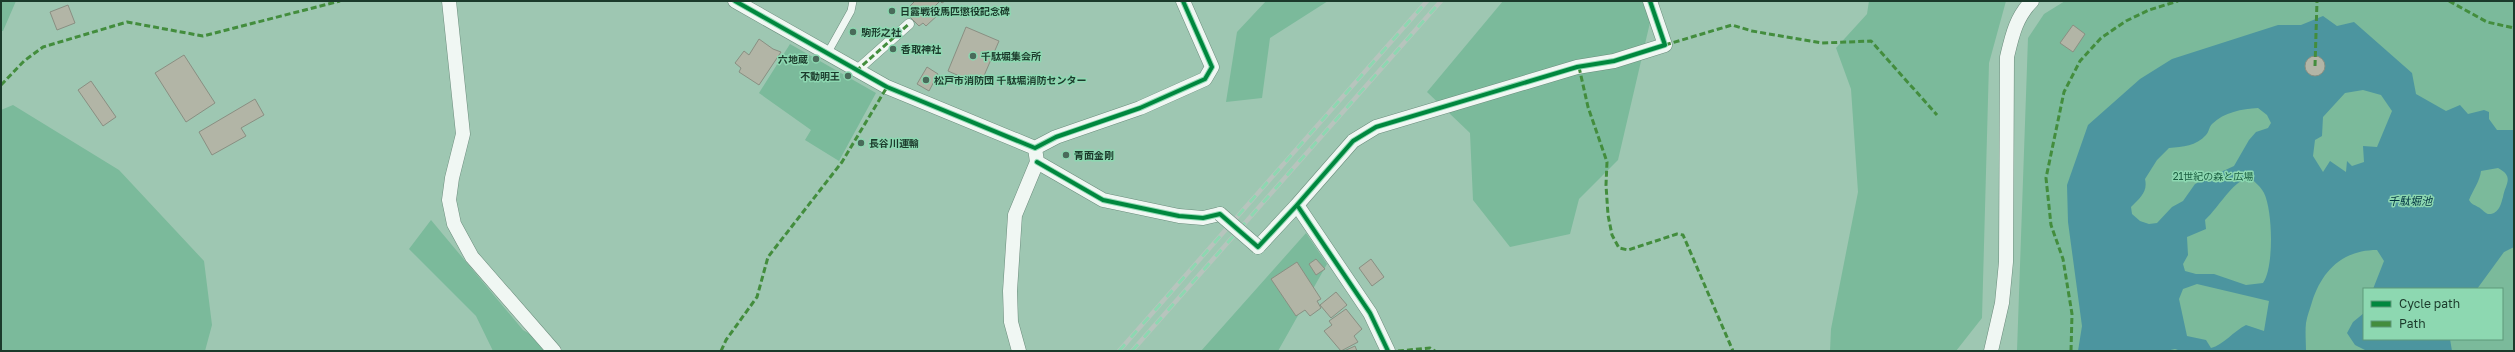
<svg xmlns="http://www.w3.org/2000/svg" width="2515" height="352" viewBox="0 0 2515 352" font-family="'Golos Text','Noto Sans JP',sans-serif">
<rect width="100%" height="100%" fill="#9ec7b2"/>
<path fill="#7bba9b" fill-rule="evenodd" d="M1,1H16L3,31H1Z
M1266,1H1328L1270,38L1262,98L1226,102L1237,32Z
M1503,1H1655L1618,160L1579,199L1570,234L1510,247L1473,200L1470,133L1427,92Z
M1869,1H2006L1989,63L1982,318L1956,351H1830L1831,329L1858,192L1851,89L1836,48L1867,14Z
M2065,1H2514V351H2017L2028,38L2044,14ZM2364,289H2502V339H2364Z
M790,44L876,93L839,161L805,140L811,130L759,93Z
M13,105L119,170L204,261L212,325L205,351H1V110Z
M431,220L523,330L559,351H493L476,316L409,249Z
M1306,233L1327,264L1278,351H1201Z"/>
<path fill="#4c959f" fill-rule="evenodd" d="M2323,16L2337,26L2354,22L2412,73L2416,94L2446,111L2460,105L2468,114L2484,110L2489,112V119L2497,130H2514V247L2504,252L2477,289H2373L2384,261L2377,250C2342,250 2322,271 2312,302C2310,309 2307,316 2306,323C2305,332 2306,342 2306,351H2181L2175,349L2166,351H2078L2082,326L2068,222L2067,185L2088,125L2140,79L2172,59L2278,25H2301ZM2363,90L2381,95L2392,111L2377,147L2363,146L2364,162L2352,166L2347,161L2346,172L2330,161L2323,172L2313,156L2315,140L2322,136L2323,117L2345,93ZM2258,108L2267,115L2271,123L2268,128L2256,132L2249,140L2234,166L2195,184L2183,201L2172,207L2157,223L2149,224L2140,221L2132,214L2131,207C2140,198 2148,192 2145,179L2157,160L2169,148C2183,147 2196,146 2206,135C2209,132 2209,127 2212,124C2224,112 2242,109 2258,108ZM2498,168C2515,177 2505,184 2503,197C2501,203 2500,212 2491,214C2485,215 2483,209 2478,207C2473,204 2472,205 2469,200C2473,190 2480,181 2481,171ZM2249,177C2254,181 2261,187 2264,193C2273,211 2274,268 2263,283L2246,285L2214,274H2196L2185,271L2183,264L2188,255L2187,237L2206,229L2205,220C2220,206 2231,183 2249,177ZM2197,284L2269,301L2264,331L2246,325C2234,331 2223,345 2211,348L2206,340L2187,336L2179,299L2183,289Z
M2364,313V339H2450L2452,351H2367L2355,345L2347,333L2353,322Z"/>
<path fill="#b2b5a6" stroke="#898f82" d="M915,1H945L942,3L940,1L934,7L940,13L926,26L923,23L919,26L909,16L912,13L908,8Z
M68,5L75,23L57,30L50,12Z
M2073,25L2085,34L2073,52L2060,43Z
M966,27L999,41L980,85L948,71Z
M759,39L773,49L781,52L759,85L739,72L741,68L735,63L744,51L749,55Z
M184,55L215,103L186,122L155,73Z
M2305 66a10 10 0 1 1 20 0a10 10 0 1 1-20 0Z
M927,67L938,74L929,91L917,84Z
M91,81L116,117L103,126L78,90Z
M255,99L264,115L241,128L246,136L212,155L199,132Z
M1316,259L1325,269L1316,275L1309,264Z
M1371,259L1384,277L1372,286L1359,268Z
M1297,262L1321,299L1317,301L1321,308L1310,316L1305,310L1296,316L1271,279Z
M1336,292L1347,305L1331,318L1320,305Z
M1346,309L1362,329L1354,336L1358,342L1341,351L1324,331L1332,325L1329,321Z
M1355,346L1357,351H1344Z"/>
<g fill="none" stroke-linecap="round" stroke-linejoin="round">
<defs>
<path id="service" d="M827,54L851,11L853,1"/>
<path id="pedestrian" d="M856,71L909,24"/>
<path id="minor" d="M449,1L463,134L452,178L449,200L454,224L472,257L554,351
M735,1L887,87L1035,148L1056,137L1140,108L1205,79L1212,67L1183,1
M1037,162L1103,200L1179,216L1203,218L1220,214
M1297,205L1353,141L1376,127L1577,67L1614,61L1665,45L1650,1
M1258,247L1297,205L1370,313L1388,351
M1019,351L1011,322L1010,291L1015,215L1037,162L1035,148
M1991,351L2002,303L2006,262L2007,57C2012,36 2016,17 2032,1"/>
</defs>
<use href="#service" stroke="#6b8c7c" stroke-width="8"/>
<use href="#pedestrian" stroke="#6b8c7c" stroke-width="11"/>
<use href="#minor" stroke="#6b8c7c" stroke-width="15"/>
<use href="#service" stroke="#f0f7f3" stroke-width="7"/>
<use href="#pedestrian" stroke="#f0f7f3" stroke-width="10"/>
<use href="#minor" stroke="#f0f7f3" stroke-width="14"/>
<defs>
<path id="rail" d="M1119,351L1427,1
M1132,351L1441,1"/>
</defs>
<use href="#rail" stroke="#b7c4bd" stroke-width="4.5"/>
<use href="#rail" stroke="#8dd8b1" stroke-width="3" stroke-dasharray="9" stroke-linecap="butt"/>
<defs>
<path id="minor-bridge" d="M1220,214L1258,247"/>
</defs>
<use href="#minor-bridge" stroke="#6b8c7c" stroke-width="15" stroke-linecap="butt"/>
<use href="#minor-bridge" stroke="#f0f7f3" stroke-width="14"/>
<path stroke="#438d3d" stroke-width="3" stroke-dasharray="6 3" stroke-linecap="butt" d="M2449,1L2487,22L2514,28
M1665,45L1732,25L1752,31L1822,43L1871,41L1937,115
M2315,66L2317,1
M1579,67L1588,107L1607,162L1606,185L1608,215L1612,235L1619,248L1628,250L1677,234L1683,235L1733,351
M856,71L909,24
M1,85L24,61L43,47L127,22L203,36L340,1
M721,351L726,340L757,297L768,257L842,162L887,87
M1398,351L1430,348L1435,351
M2071,351L2072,314L2063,259L2051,225L2046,178L2064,92L2080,61L2101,38L2126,21L2149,10L2178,1"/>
<defs>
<path id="cycleway" d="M735,1L887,87L1035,148L1056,137L1140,108L1205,79L1212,67L1183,1
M1037,162L1103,200L1179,216L1203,218L1220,214L1258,247L1297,205L1370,313L1388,351
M1297,205L1353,141L1376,127L1577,67L1614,61L1665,45L1650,1"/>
</defs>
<use href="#cycleway" stroke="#8dd8b1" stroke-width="6"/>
<use href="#cycleway" stroke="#00873e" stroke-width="4"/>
</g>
<g fill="#496b5a" stroke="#8dd8b1" stroke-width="1.5">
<circle cx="892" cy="11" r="4"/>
<circle cx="853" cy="32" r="4"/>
<circle cx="893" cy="49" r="4"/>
<circle cx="973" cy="56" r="4"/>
<circle cx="816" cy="59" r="4"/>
<circle cx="848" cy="76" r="4"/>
<circle cx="926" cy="80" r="4"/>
<circle cx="861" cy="143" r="4"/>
<circle cx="1066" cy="155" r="4"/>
</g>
<g text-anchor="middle" stroke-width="3" stroke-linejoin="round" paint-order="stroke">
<g font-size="10" font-weight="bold" fill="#1b3a2b" stroke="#8dd8b1" text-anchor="start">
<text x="900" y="15">日露戦役馬匹懲役記念碑</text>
<text x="861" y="36">駒形之社</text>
<text x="901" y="53">香取神社</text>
<text x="981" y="60">千駄堀集会所</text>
<text x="808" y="63" text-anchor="end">六地蔵</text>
<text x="840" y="80" text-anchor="end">不動明王</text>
<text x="934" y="84">松戸市消防団 千駄堀消防センター</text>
<text x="869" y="147">長谷川運輸</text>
<text x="1074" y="159">青面金剛</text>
</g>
<g font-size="10" fill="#1b5f41" stroke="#8dd8b1">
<text x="2213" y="180">21世紀の森と広場</text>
</g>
<g font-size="11" font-style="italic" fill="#003340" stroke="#8dd8b1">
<text x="2410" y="205">千駄堀池</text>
</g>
</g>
<rect width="2515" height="352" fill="none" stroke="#1b3a2b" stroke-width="4"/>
<rect x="2363" y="288" width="140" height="52" fill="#8dd8b1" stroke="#5f997b"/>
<rect x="2371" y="301" width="20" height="6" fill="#00873e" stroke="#5f997b"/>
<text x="2399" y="308" font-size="12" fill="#1b3a2b">Cycle path</text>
<rect x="2371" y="321" width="20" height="6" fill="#438d3d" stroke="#5f997b"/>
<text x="2399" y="328" font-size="12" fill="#1b3a2b">Path</text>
</svg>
